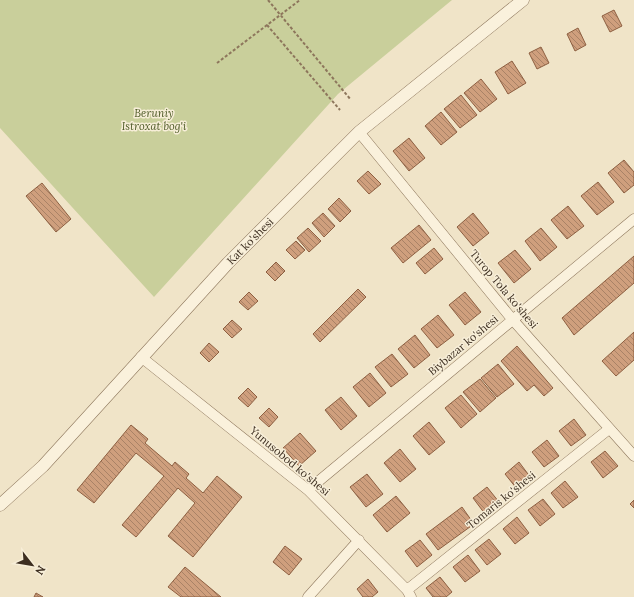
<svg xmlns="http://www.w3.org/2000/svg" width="634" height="597" viewBox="0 0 634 597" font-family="Lora,serif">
<defs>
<pattern id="building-back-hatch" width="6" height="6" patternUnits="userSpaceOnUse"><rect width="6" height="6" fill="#cf9f7d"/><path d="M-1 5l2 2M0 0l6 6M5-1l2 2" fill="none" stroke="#a98266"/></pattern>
</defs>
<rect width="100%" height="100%" fill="#f0e4c8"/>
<path fill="#c9cf9b" d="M0,0H452L338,94L154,297L0,128Z"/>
<path fill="url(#building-back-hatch)" stroke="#8d5f41" d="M614,10L622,26L610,32L602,16Z
M578,28L586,45L575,51L567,34Z
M541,47L549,63L537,69L529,53Z
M512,61L526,83L508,94L495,72Z
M481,79L497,99L480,112L464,93Z
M461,95L477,115L460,128L444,109Z
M441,112L457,132L441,145L425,126Z
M409,138L425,158L409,171L393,151Z
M624,160L634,172V185L624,193L608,173Z
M368,171L381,184L369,194L357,181Z
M598,182L614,202L597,215L581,196Z
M42,183L71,219L56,232L26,196Z
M339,198L351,211L340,222L328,209Z
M568,206L584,226L567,239L551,220Z
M323,213L335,226L324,237L312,223Z
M473,213L489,233L473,246L457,227Z
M419,225L431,240L403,263L391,248Z
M308,228L321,241L309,252L297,238Z
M541,228L557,247L540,261L525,241Z
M296,241L305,250L295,259L286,250Z
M434,248L443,259L425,274L416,263Z
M515,250L531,269L514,283L498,263Z
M634,256V283L574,335L562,318Z
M276,262L285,271L275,281L266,272Z
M358,289L366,297L320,342L313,334Z
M249,292L258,301L248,310L239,302Z
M465,292L481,312L465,325L449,305Z
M438,315L454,335L437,348L421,329Z
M232,320L242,329L232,338L223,329Z
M634,332V360L616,376L602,361Z
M415,335L430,355L414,368L398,349Z
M209,343L219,352L209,362L200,353Z
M517,346L553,388L544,396L534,385L527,391L501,361Z
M392,354L408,374L391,387L375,367Z
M498,364L514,384L497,397L481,378Z
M370,373L386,393L369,407L353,387Z
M480,379L496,398L480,412L463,392Z
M248,388L257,397L248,407L238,398Z
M461,395L477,414L461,428L445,408Z
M341,397L357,416L341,430L325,410Z
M269,408L278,417L269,427L259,418Z
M574,419L586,435L571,446L559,431Z
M429,422L445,442L429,455L413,436Z
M131,425L148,439L145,443L172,466L175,462L189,474L186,478L203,493L217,476L242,497L193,557L168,536L195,503L178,488L136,537L122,525L164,476L136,453L94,503L77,490Z
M300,433L316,451L299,466L283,448Z
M547,440L559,456L544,467L532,452Z
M400,449L416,469L400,482L384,463Z
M605,451L618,466L603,478L591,462Z
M519,462L531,478L517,489L505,474Z
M367,474L383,494L366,507L350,487Z
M565,481L578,497L563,508L551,493Z
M487,487L499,502L485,514L473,498Z
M396,496L410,513L387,532L373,515Z
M543,499L555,514L540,526L528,510Z
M634,500V508L630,504Z
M462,507L474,524L438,550L426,534Z
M517,517L529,533L515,544L503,529Z
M489,539L501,554L487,565L475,550Z
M420,540L432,555L417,567L405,551Z
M285,546L302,559L289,575L273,562Z
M468,555L480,571L465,582L453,567Z
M185,567L221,597H181L168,587Z
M440,577L452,592L446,597H433L426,588Z
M368,579L378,592L372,597H363L357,589Z
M36,593L43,597H34Z"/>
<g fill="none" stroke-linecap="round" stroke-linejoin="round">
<defs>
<path id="minor" d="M359,132L512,319L634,456
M141,357L308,490L407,590L411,597
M308,490L634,219
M407,590L609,429
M308,597L359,540"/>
<path id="tertiary" d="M0,505L43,466L228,263L359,132L523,0"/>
</defs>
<use href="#minor" stroke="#8d765c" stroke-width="11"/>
<use href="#tertiary" stroke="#8d765c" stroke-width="13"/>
<path stroke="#8d765c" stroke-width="2" stroke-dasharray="3 2" stroke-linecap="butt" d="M268,0L351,100
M267,25L340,110
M217,63L300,0"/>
<use href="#minor" stroke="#faf1dc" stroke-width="10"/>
<use href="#tertiary" stroke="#faf1dc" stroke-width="12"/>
</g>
<g text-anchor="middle" stroke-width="3" stroke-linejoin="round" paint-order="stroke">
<g font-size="11" font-style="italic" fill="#4d5a26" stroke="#f7eed8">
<text x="154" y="117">Beruniy<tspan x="154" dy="13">Istroxat bog'i</tspan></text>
</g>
<g font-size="11" fill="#3d2e20" stroke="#f7eed8">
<text transform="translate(250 241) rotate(-45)" y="4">Kat ko'shesi</text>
<text transform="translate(504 289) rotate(50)" y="4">Turop Tola ko'shesi</text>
<text transform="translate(463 345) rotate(-40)" y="4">Biybazar ko'shesi</text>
<text transform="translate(290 461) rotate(40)" y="4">Yunusobod ko'shesi</text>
<text transform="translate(501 500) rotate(-39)" y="4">Tomaris ko'shesi</text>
</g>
</g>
<g transform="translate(32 565) rotate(121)" stroke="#f7eed8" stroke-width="3" paint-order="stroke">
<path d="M0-3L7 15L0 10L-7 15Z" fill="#3d2e20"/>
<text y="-6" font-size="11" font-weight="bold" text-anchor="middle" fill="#3d2e20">N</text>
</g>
</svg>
